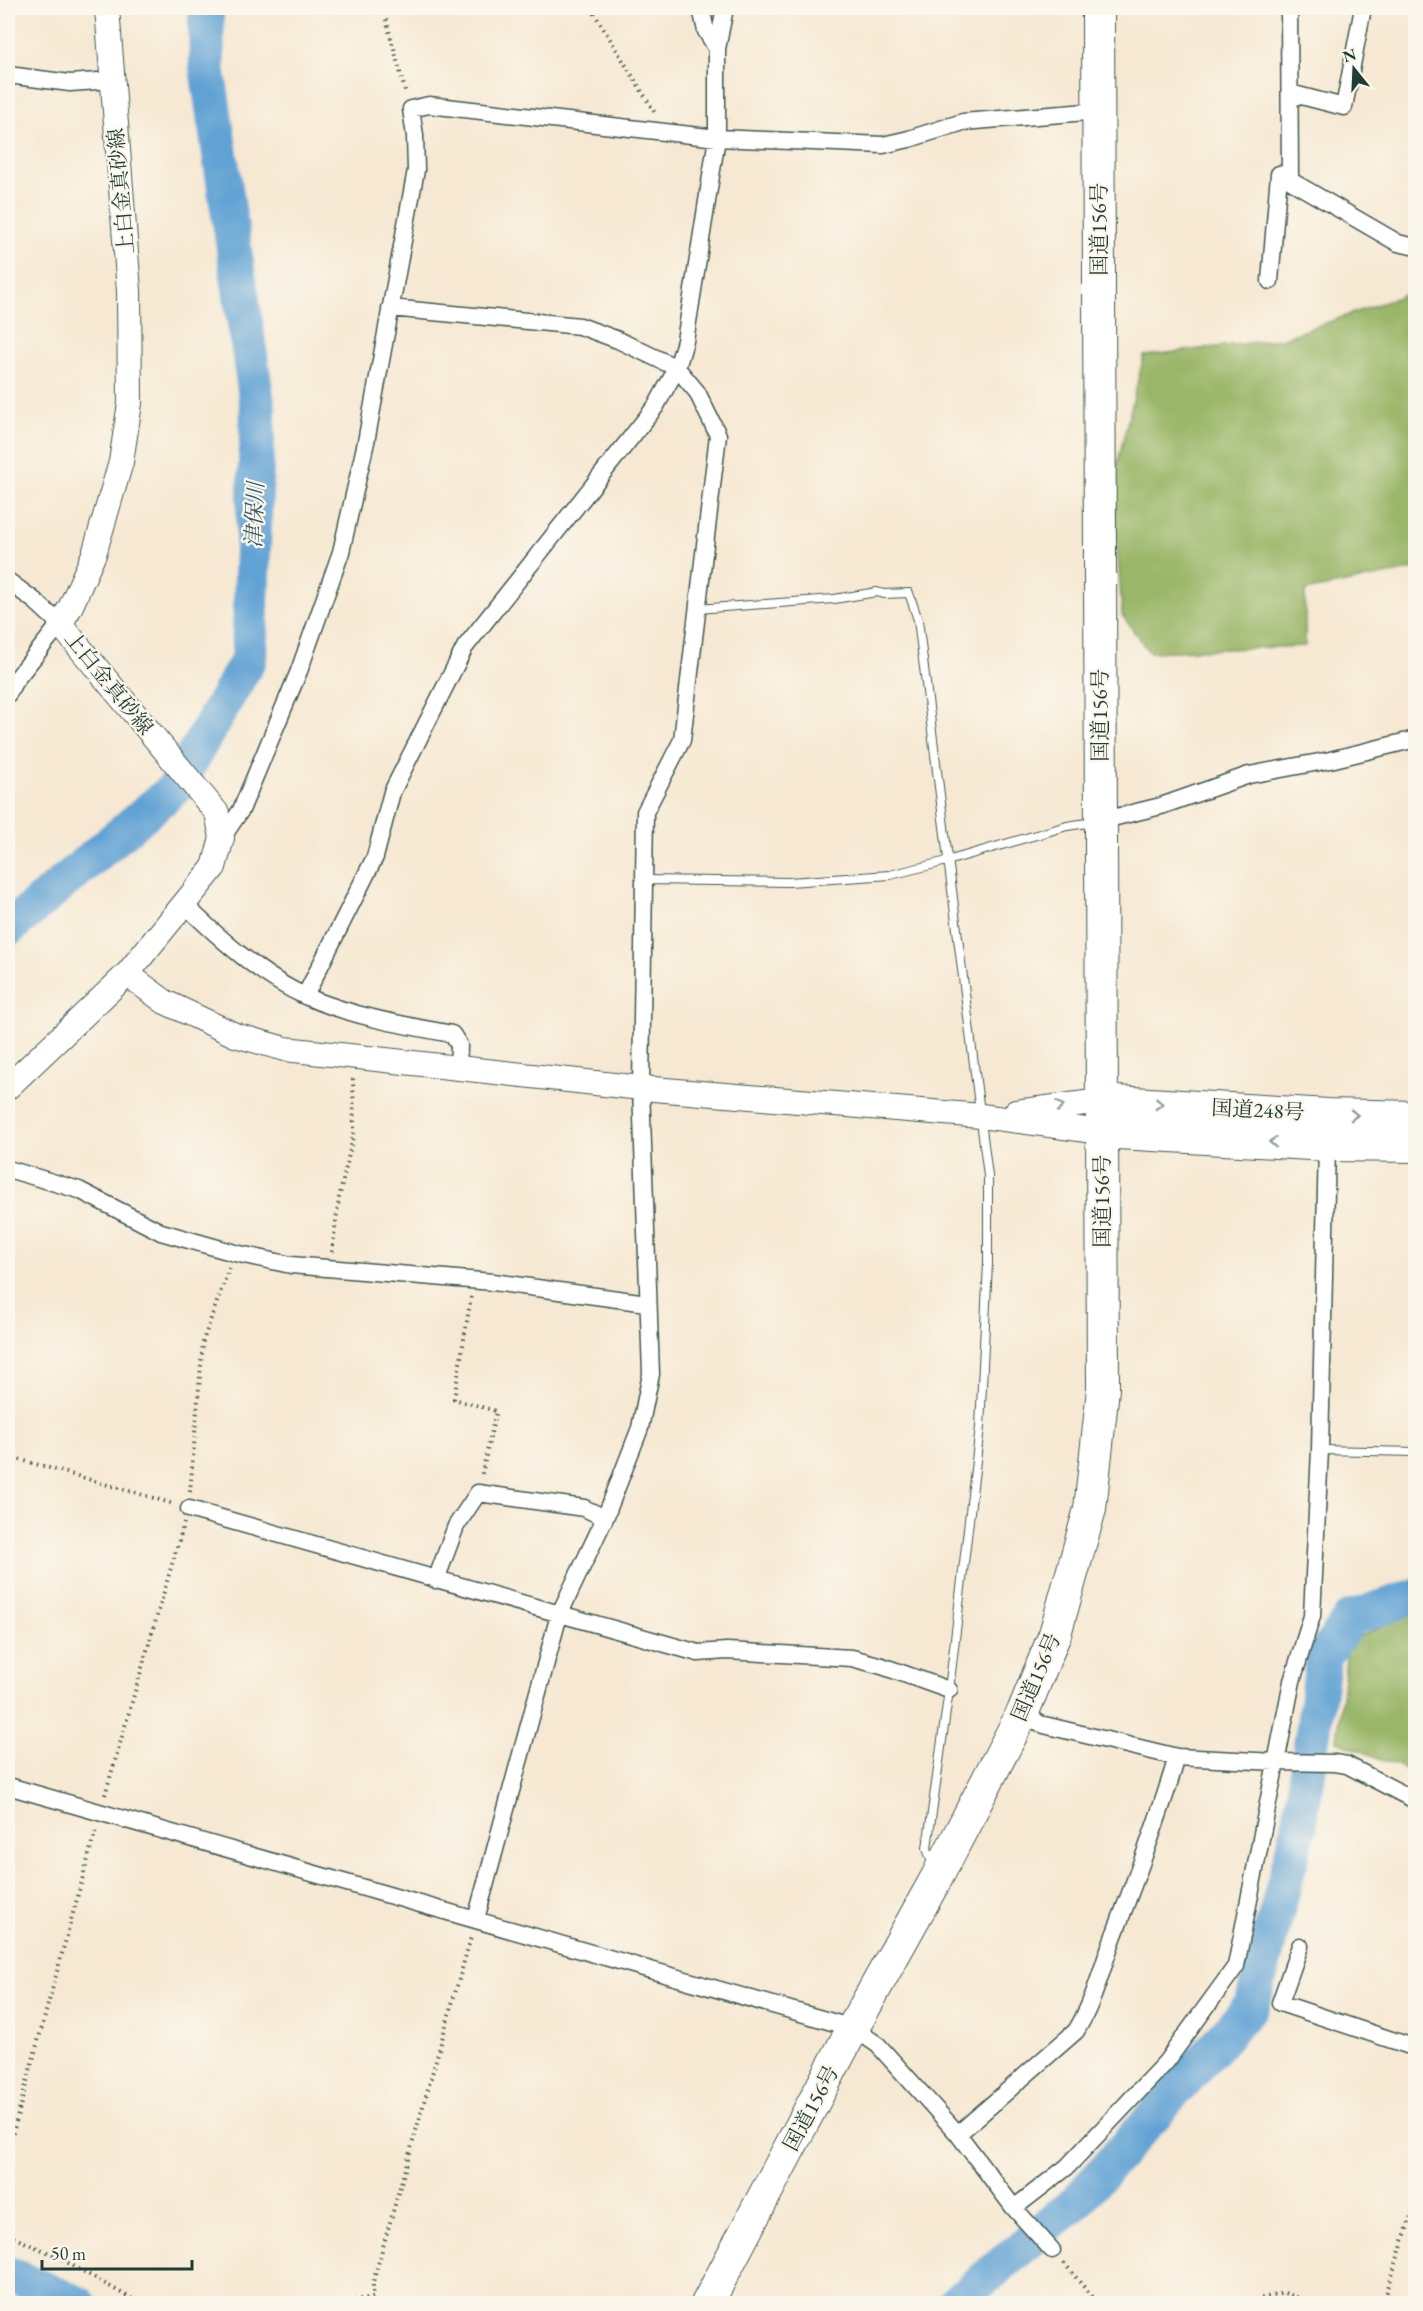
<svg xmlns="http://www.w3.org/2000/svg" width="1423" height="2311" viewBox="0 0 1423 2311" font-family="'EB Garamond','Noto Serif JP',serif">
<rect width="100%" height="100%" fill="#fbf7ec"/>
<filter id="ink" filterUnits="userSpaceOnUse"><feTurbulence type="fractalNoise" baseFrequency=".0167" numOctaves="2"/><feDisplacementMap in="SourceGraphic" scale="12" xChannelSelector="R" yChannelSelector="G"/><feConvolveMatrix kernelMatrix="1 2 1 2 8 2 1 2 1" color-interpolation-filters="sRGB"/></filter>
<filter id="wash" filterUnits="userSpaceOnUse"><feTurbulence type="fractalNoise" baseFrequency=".008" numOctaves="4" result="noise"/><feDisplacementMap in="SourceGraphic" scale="24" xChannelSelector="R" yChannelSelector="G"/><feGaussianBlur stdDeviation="1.35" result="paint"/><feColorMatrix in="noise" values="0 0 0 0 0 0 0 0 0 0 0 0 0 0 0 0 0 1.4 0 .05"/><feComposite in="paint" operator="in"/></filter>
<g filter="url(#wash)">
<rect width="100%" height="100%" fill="#f6e8d2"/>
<path fill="#9ab667" stroke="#5c7a4e" stroke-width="1.5" d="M1415,291V569L1305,591V646L1149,652L1122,615L1113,481L1144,356L1281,339Z
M1415,1610V1773L1337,1741L1348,1642Z"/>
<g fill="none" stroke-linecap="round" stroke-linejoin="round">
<path stroke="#61a2d4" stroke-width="36" d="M8,929L175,788L249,659L258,410L207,67L206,8
M8,2274L79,2304
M954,2304L1077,2201L1252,2005L1299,1828L1324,1656L1351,1618L1416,1596"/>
</g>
</g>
<g filter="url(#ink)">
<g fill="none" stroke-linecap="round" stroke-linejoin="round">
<defs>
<path id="lane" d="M697,609L834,599L877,592L884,594L909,593L918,620L988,1176V1263L980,1427L949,1690L927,1848L933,1866
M643,880L789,882L890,875L947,861L1067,826L1094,822
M1320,1450L1416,1452"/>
<path id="street" d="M701,8L706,31L717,49
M1289,8L1290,180
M8,75L70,83L112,80
M1290,93L1344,107L1363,8
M1270,281L1279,174L1398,243L1416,247
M390,308L580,326L618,340L677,368L697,392L718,435L682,740L645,812L641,1088L651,1374L640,1428L605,1518L559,1615L476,1919
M8,581L35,601L60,624L14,682L8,694
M1100,821L1161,806L1249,775L1330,760L1416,739
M222,838L241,810L299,671L341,552L366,442L416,170L415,136L411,109L429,105L717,138L883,145L909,139L963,122L1099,111
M184,904C218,937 262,977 305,996C351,1016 402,1025 452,1034L459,1045L458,1069
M305,996L375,857L392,792L465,647L656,406L677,368L685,341L717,138V49L725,8
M8,1169L79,1190L161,1232L235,1253L291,1265L493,1282L647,1303
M189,1509L698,1653L727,1651L852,1658L882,1666L949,1690
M436,1580L456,1526L478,1493L584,1508L605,1518
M1023,1712L1040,1724L1177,1757L1276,1762L1334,1763L1347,1765L1416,1801
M8,1786L853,2028L878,2045L958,2134L1014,2208L1052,2250
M1300,1946L1280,2003L1416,2048
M958,2134L1076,2031C1094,2002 1101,1970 1113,1938C1136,1878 1159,1818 1177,1757
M1014,2208L1067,2167L1166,2062L1236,1966L1292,1681L1312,1616L1320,1450L1327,1145"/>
<path id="secondary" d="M127,974L165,1002L235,1035L285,1049L641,1088L981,1116L1101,1132
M8,1087L127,974L214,867L222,838L217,813L60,624L70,608L94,554L121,462L130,403L129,291L107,8
M1016,1112L1101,1101"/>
<path id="highway" d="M1101,1101L1328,1115L1416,1117
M1101,1132L1327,1145L1416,1146
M707,2304L853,2028L937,1877L1023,1712L1055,1634L1090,1509L1103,1389L1098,8"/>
</defs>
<use href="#lane" stroke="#3f574c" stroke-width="10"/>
<use href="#street" stroke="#3f574c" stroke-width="19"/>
<use href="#secondary" stroke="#3f574c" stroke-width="26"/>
<use href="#highway" stroke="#3f574c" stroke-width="34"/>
<path stroke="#3f574c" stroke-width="4" stroke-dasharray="1.5 4.5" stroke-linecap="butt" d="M383,8L406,94
M591,8L655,113
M332,1252L339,1198L354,1132L353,1078
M471,1297L454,1399L496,1411L481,1478
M8,1456L174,1504
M190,1492L203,1341L229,1268
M105,1795L184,1523
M8,2151L96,1829
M8,2235L54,2255L141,2304
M1064,2263L1098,2304
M330,2304L373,2297V2282L471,1937
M1238,2304L1284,2293L1319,2304
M1383,2304L1416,2200"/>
<use href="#lane" stroke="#fff" stroke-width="8"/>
<use href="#street" stroke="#fff" stroke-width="16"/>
<use href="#secondary" stroke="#fff" stroke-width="24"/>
<use href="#highway" stroke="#fff" stroke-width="32"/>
</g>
<defs><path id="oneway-chevron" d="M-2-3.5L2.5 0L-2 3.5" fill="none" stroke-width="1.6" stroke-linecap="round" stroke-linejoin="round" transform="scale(1.5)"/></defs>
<g stroke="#8f9e9a">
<use href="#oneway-chevron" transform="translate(1159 1104) rotate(3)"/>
<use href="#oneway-chevron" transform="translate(1060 1106) rotate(-7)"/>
<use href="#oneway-chevron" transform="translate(1354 1115) rotate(1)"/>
<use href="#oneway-chevron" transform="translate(1273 1142) rotate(-177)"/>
</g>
</g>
<g text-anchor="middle" stroke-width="4.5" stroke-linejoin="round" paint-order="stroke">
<g font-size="21" fill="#1f3d34" stroke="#fbf7ec">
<text transform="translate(121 191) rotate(-95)" y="7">上白金真砂線</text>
<text transform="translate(1099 229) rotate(-90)" y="7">国道156号</text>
<text transform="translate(109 683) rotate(51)" y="7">上白金真砂線</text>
<text transform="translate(1100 715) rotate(-90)" y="7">国道156号</text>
<text transform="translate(1258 1110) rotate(3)" y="7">国道248号</text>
<text transform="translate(1102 1201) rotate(-90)" y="7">国道156号</text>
<text transform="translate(1036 1677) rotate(-67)" y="7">国道156号</text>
<text transform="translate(811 2108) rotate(-62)" y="7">国道156号</text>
</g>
<g font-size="22" font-style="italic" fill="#335b64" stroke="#fbf7ec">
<text transform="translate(254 515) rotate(-88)" y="8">津保川</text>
</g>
</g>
<rect width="1423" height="2311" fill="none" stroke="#fbf7ec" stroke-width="30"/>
<g transform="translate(1354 69) rotate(342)" stroke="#fbf7ec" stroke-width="4.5" paint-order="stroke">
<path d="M0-4.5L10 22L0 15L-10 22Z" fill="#1f3d34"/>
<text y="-9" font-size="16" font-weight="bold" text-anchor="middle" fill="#1f3d34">N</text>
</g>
<path d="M42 2260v9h150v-9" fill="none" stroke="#1f3d34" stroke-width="3"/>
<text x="51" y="2260" font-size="18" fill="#1f3d34" stroke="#fbf7ec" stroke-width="4.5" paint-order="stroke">50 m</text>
</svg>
